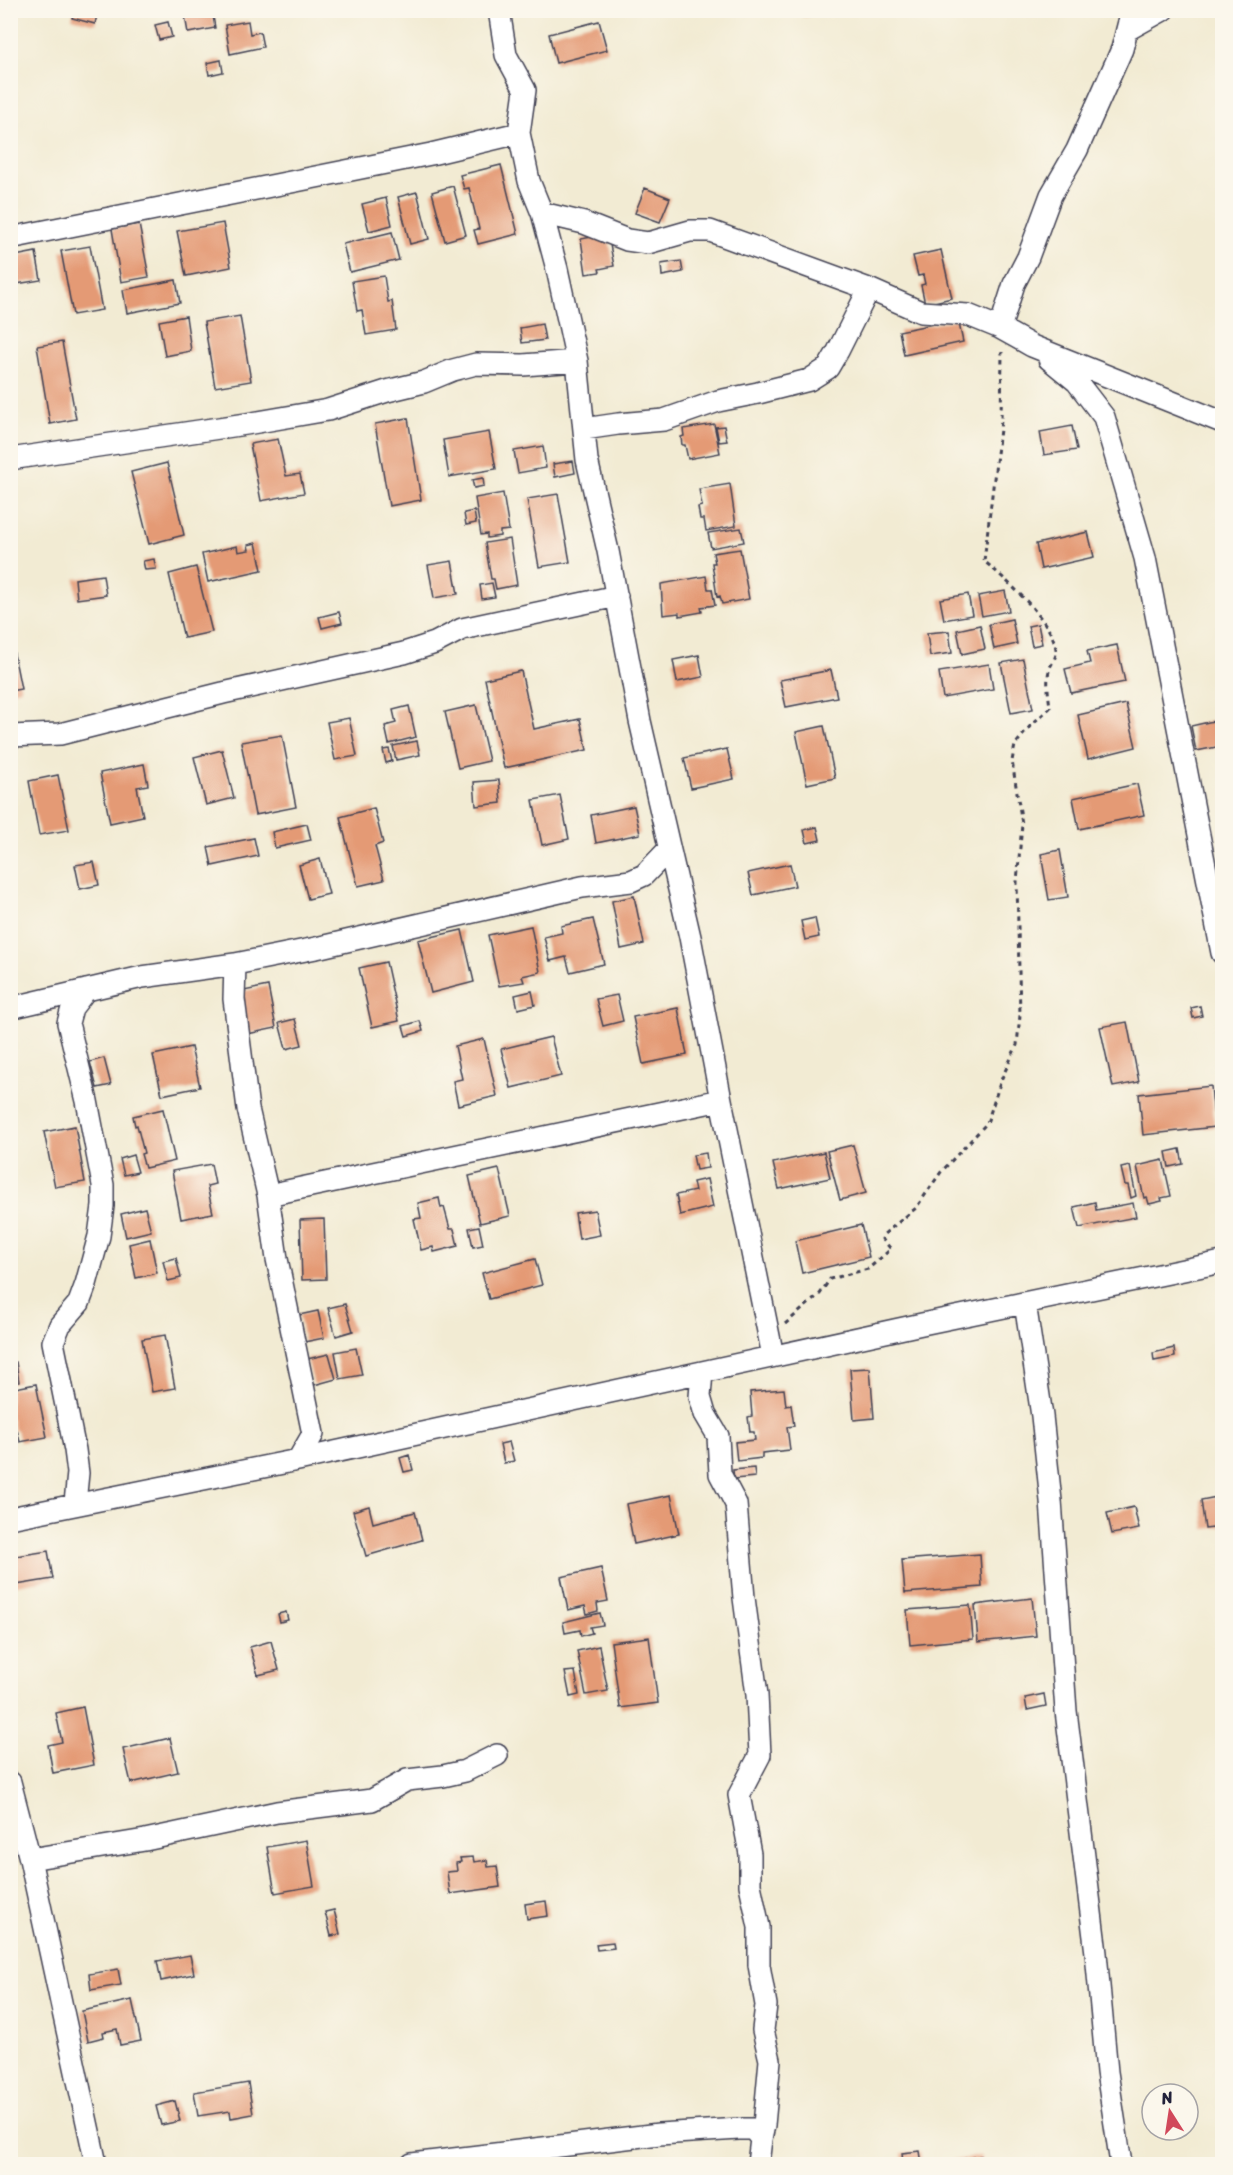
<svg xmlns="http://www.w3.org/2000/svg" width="1233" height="2175" viewBox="0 0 1233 2175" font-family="Sriracha,sans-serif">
<rect width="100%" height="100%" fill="#fbf7ec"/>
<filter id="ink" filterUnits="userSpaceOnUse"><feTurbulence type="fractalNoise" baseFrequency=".0167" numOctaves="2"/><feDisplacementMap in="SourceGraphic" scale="12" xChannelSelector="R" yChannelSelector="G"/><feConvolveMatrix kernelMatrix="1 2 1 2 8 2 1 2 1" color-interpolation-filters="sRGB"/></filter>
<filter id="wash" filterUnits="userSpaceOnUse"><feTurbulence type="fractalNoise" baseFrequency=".008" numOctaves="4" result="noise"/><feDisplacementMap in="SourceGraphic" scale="24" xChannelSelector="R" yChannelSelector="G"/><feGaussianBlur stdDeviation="1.35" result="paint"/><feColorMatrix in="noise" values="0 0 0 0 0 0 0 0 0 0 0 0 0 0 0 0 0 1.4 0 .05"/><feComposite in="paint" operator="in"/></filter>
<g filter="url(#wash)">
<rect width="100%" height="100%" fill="#f2ebd3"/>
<g id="blocks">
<path fill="#e49a74" d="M74,10H98L95,24L72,18Z
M184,10H212L215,28L188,33Z
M801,10H831V12L803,17Z
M248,21L250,34L260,32L263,47L230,54L225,25Z
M599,21L607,50L556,63L549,34Z
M168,22L172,37L159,40L155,25Z
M221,60L223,72L209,75L207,63Z
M501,165L518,234L478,244L474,230L479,229L469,188L464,189L460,175Z
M453,186L466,235L445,241L432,192Z
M645,188L670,198L660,222L635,213Z
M417,192L429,239L410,244L398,197Z
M386,198L392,225L369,231L362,204Z
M223,223L231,267L186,276L177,231Z
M139,224L149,277L121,282L112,229Z
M392,232L399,260L350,272L343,244Z
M608,234L614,266L599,269L600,272L586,274L581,239Z
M90,246L102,310L73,315L61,251Z
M941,250L952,298L925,304L921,285L925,284L923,275L918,276L913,256Z
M36,252L41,280L10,285V257Z
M681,261L683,272L662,276L661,264Z
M384,276L388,302L392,301L396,330L366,335L362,310L357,311L352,281Z
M176,280L180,303L127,313L123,290Z
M186,316L191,351L165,356L159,321Z
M240,316L251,381L215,387L204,322Z
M958,319L963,342L904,355L899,331Z
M542,324L545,340L522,343L520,328Z
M62,342L76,419L50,424L37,346Z
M408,418L421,500L389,506L375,424Z
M714,424L720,453L688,459L685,445H682L681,437L684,436L683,429Z
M724,426L727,441L719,442L716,427Z
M1072,426L1077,450L1044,455L1040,432Z
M489,432L496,469L449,477L443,440Z
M278,439L286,476L300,474L304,493L261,501L250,444Z
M543,446L546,468L518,473L514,451Z
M573,461L575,473L555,477L553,464Z
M167,463L184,535L149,544L131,472Z
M483,478L484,486L474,488L472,480Z
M730,484L736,526L706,531L704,519H700L698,507L702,506L699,489Z
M503,493L509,530L500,531V536L487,538V534L481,535L475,498Z
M558,494L570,562L539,567L527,499Z
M474,511L476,523L466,525L464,513Z
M741,528L744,542L711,548L708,533Z
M1088,532L1094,557L1041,569L1036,544Z
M510,539L517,585L496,589L494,579H491L485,543Z
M256,543L262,570L208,582L202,554L237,546L238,552L249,550L248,545Z
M740,549L749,599L722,604L720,596L717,597L712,563H715L713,553Z
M154,559L156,569L145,570L143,561Z
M452,561L458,594L434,598L428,565Z
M196,567L212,632L184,638L169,574Z
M103,575L106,595L77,599L75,579Z
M706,576L708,589H712L715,605L701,607L702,612L679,616V613L663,615L661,584Z
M492,583L495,597L482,599L480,585Z
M1005,591L1009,611L982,616L978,596Z
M968,594L972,615L944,620L940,599Z
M339,612L342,623L322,628L319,617Z
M1012,619L1017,644L994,649L989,624Z
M1038,624L1042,644L1032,646L1028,626Z
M980,625L985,649L962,654L957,630Z
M949,631L952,653L930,656L927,633Z
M10,634L21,689L10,691Z
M1117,645L1125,682L1071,693L1065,669L1090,663L1087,651Z
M699,655L703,677L677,682L673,660Z
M1023,659L1033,709L1011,713L1001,663Z
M989,664L993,689L943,698L939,672Z
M831,670L837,697L786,707L780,680Z
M521,671L534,729L580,719L587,750L504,768L485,679Z
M1126,704L1136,747L1088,759L1078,715Z
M476,705L489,761L458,768L445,712Z
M409,706L416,737L389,744L385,726L396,723L393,710Z
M349,718L357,756L335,760L327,722Z
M1222,719V746L1196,751L1191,726Z
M824,726L835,778L807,784L796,732Z
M282,735L296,807L255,815L241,742Z
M417,741L420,755L396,760L393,746Z
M389,749L392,761L386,763L383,750Z
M727,749L734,779L691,788L684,758Z
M222,750L234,798L206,805L194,757Z
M144,764L148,785L137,787L143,816L110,823L100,773Z
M58,775L69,830L39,835L29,781Z
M499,780L501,803L476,806L474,782Z
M1137,784L1144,815L1079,829L1073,798Z
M560,795L569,839L542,845L533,800Z
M634,806L640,834L596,843L591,815Z
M374,808L383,843L375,846L384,880L358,886L340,817Z
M307,824L311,840L275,848L272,832Z
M817,827L820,840L807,843L804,830Z
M254,838L258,856L212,866L208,847Z
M1060,850L1068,897L1049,900L1041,854Z
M320,859L329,894L308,899L299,865Z
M94,862L99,885L80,889L75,865Z
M790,864L795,886L753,895L748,873Z
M634,896L644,944L621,949L612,901Z
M815,918L819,937L805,940L801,921Z
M593,919L604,964L570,972L566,957L550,961L544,937L562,933L561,926Z
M531,926L540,972L522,976L524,982L499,986L488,935Z
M462,930L474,982L431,993L418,940Z
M386,962L399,1021L372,1027L359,968Z
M268,986L276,1028L247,1034L239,992Z
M532,991L535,1005L518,1009L515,995Z
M617,995L623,1021L603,1026L596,999Z
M1200,1006L1202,1016L1193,1018L1191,1008Z
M678,1008L687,1055L643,1064L633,1017Z
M295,1019L302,1045L286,1049L279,1023Z
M420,1021L423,1031L406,1036L403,1026Z
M1127,1022L1139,1082L1113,1087L1100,1027Z
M551,1037L561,1076L511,1088L501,1049Z
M484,1039L497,1096L458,1105L453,1081L462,1079L455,1046Z
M191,1047L200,1087L162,1095L153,1055Z
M104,1058L111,1085L97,1088L90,1062Z
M1211,1086L1215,1127L1143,1135L1139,1094Z
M163,1109L175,1161L145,1168L141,1154L144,1153L137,1125L135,1126L133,1116Z
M75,1126L85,1182L55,1187L44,1132Z
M853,1145L866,1193L840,1200L827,1151Z
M1180,1149L1183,1164L1169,1167L1166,1152Z
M824,1152L830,1178L779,1189L773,1163Z
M706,1153L708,1168L696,1170L693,1155Z
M133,1155L138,1172L124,1175L120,1159Z
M1163,1160L1171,1196L1161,1198L1162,1201L1149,1204L1147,1197L1144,1198L1137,1166Z
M211,1164L215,1184L207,1186L213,1213L181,1219L172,1171Z
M1130,1166L1136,1196L1131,1198L1128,1185H1125L1121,1168Z
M499,1169L510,1216L480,1223L469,1176Z
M707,1179L713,1207L680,1215L676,1195L695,1191L693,1182Z
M439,1198L441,1208L444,1207L450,1229H454L458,1246L434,1252L433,1247L421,1250L414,1219L421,1218L418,1203Z
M1095,1202L1096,1210L1133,1203L1136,1217L1079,1228L1074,1207Z
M145,1208L151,1231L126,1237L121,1214Z
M595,1210L600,1235L579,1239L575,1213Z
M324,1219L326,1279L302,1280L300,1220Z
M861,1225L869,1257L802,1273L795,1241Z
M479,1226L483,1245L473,1247L469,1228Z
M150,1239L157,1273L136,1278L129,1244Z
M176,1258L181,1278L168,1281L163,1261Z
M535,1259L542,1285L489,1299L482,1273Z
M345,1304L353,1331L336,1336L328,1308Z
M318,1311L324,1338L304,1342L299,1315Z
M165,1335L175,1388L152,1392L142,1339Z
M356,1348L362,1375L340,1379L335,1352Z
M1174,1348L1175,1357L1154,1361L1153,1353Z
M329,1354L336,1379L314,1385L307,1359Z
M16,1362L19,1382L10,1384V1363Z
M870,1368L874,1418L854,1420L850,1369Z
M36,1384L47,1437L20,1442L17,1430H14L10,1415V1389Z
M784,1389L786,1406L791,1405L794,1426L787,1427L790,1450L762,1453V1458L737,1461L735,1442L755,1440L754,1432H750L748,1417L752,1416L750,1392Z
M509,1442L514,1461L504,1463L500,1444Z
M409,1455L413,1470L404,1472L400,1458Z
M754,1468L755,1477L734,1479L733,1470Z
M671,1495L679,1534L634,1544L626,1504Z
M1222,1496V1527L1205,1529L1201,1500Z
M369,1506L373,1523L415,1512L422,1540L366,1556L353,1511Z
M1134,1507L1139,1529L1112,1534L1107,1513Z
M48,1551L53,1579L10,1586V1557Z
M980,1554L982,1587L905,1593L902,1560Z
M601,1568L608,1601L597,1603L598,1611L587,1614L585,1606L568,1610L561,1577Z
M1032,1598L1036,1636L978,1642L975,1605Z
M970,1605L973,1639L910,1645L907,1610Z
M286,1612L288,1620L280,1622L278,1614Z
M600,1613L603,1625L590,1627L592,1633L581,1636L580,1630L565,1633L563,1622Z
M649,1637L658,1703L620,1708L611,1642Z
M271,1641L279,1670L258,1675L250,1647Z
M599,1646L608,1691L586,1695L577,1651Z
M575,1671L579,1695L570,1697L565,1672Z
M1044,1694L1046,1706L1027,1710L1025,1698Z
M83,1707L94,1765L53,1773L48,1745L62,1742L56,1713Z
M170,1738L178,1772L131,1783L123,1749Z
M306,1840L314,1886L275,1893L267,1847Z
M473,1857L474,1862L487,1860L488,1867L497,1866L500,1887L450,1894L447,1872L457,1871L456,1863L461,1862L460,1858Z
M546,1901L548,1916L527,1919L525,1904Z
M334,1910L340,1934L331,1936L325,1912Z
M613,1942L614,1948L597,1950L596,1944Z
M190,1955L194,1974L161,1981L157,1961Z
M118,1969L121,1985L91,1990L89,1974Z
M132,2000L141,2041L120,2045L117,2029L103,2032L104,2037L88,2041L82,2011Z
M248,2083L253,2114L231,2118L230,2111L198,2116L194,2092Z
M175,2101L180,2121L161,2125L156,2106Z
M920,2151L922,2164H903L902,2153Z
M981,2156L983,2164H944V2162Z"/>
</g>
</g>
<g filter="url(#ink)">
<use href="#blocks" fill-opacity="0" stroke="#414052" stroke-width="1.5"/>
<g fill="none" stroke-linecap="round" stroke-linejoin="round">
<defs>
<path id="minor" d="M499,10L506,55L525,90L519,133L529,181L542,213L557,269L577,361L587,460L608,551L640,721L690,937L721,1100L773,1356
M1127,30L1163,10
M542,213L584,223L627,240L648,243L690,231H710L869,289L921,312L968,315L1000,328L1032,346L1222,422
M10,238L431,154L519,133
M1000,328L1014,284L1028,257L1051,195L1077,150L1122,49L1132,10
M1049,359L1077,382L1104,417L1125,489L1145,558L1222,953
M584,429L618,424L664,420L718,401L758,393L809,380L828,368L838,351L869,289
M10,459L246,424L328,410L387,391L424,382L453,370L476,364L523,365L577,361
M10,736L60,734L223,693L404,653L435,643L462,629L617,596
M10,1008L142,977L235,964L316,948L582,887L631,881L644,875L669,849
M268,1195L721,1100
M1025,1303L1042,1416L1051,1501L1066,1711L1096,1953L1107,2072L1121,2164
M702,1372L700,1397L705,1414L718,1436L720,1474L736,1504L744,1598L757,1695L760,1755L739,1795L750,1854V1885L759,1927V1965L766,2005L763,2030L770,2060L764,2125L761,2139
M298,1460L922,1324L1222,1262
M75,1503L78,1473L75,1450L53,1342L60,1325L79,1303L86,1284L99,1236L103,1206V1185L87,1101L68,1023L72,1008L86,990
M10,1518L298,1460L313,1434L277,1259L268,1195L248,1109L234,999L235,964
M10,1782L30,1859L96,2164
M30,1859L145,1840L277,1812L372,1800L407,1780L443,1776L465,1771L497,1755
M412,2164L659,2134L739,2129H753L761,2139L758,2164"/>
</defs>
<use href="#minor" stroke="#414052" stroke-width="24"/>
<path stroke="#414052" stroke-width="3" stroke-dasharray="4.5 4.5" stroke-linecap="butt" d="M785,1324L820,1294L830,1279L868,1269L891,1249L882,1239L884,1234L916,1208L941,1172L987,1123L1001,1080L1017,1045L1020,1015L1017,882L1022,824L1012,761L1015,745L1031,725L1050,708C1049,697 1046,682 1049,671C1050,665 1055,660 1056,654C1059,626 1004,578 984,561L1001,421L1002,352"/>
<use href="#minor" stroke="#fff" stroke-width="21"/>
</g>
</g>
<rect width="1233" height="2175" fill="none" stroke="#fbf7ec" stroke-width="36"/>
<g transform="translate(1170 2112) rotate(348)"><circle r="28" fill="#fbf7ec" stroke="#a4a2a5" stroke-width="1.5"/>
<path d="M0-4.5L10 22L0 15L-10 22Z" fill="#d1495b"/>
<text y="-9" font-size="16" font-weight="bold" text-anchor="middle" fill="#22223b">N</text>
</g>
</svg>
